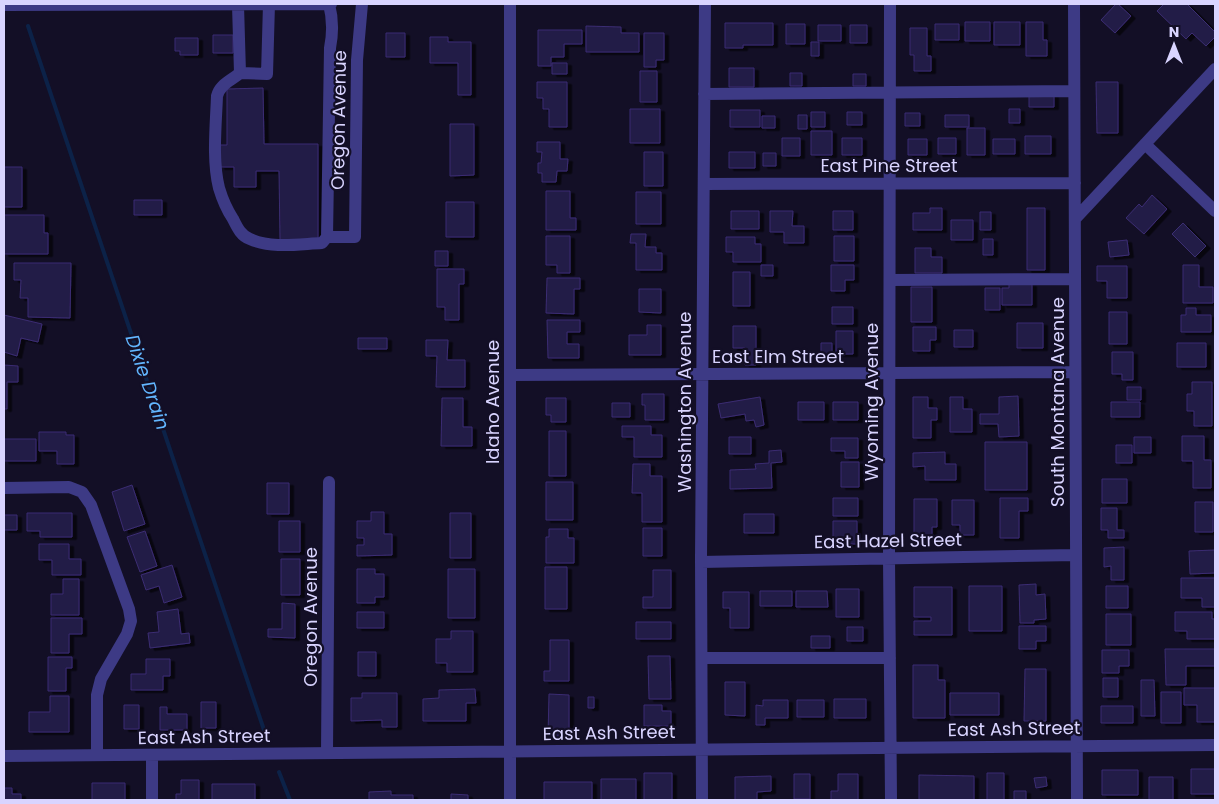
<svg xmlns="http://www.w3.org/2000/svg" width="1219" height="804" viewBox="0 0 1219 804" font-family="Poppins,sans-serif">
<defs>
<filter id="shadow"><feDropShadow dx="4.5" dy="2.5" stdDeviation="0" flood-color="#0009"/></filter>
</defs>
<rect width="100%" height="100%" fill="#130f26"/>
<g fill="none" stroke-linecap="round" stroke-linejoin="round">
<path stroke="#0c2248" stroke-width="4" d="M28,26L267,739
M279,772L290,800"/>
</g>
<path fill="#241b47" stroke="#3b2d73" filter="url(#shadow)" d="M1116,4H1118L1131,16L1115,33L1101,20Z
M1164,4H1187L1215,32V37L1206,46L1192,33L1186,39L1157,11Z
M965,22H990V41H965Z
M994,22H1020V45H994Z
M1026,22H1043V40H1047V56H1026Z
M725,23H773V45H743V48H725Z
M786,24H805V44H786Z
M935,24H959V40H935Z
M818,25H841V41H818Z
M850,25H867V43H850Z
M586,26L621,27V33H639V52H586Z
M910,28H927V56H931V71H914V55H910Z
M538,30H582V44H564V57H551V66H538Z
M386,33H405V57H386Z
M644,33H664V60H656V67H644Z
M213,35H233V53H213Z
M430,37H448V42H471V95H458V63H430Z
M175,38H198V55H180V51H175Z
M811,42H819V56H811Z
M552,63H567V74H552Z
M729,68H754V87H729Z
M640,71H657V102H640Z
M790,73H802V86H790Z
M853,74H866V86H853Z
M537,82H567V127H549V109H543V98H537Z
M1096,82H1118V133H1097Z
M263,88L264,144H318V240H280L279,171H256V187H234V167H220V145H227V89Z
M1029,95H1054V107H1029Z
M630,109H660V143H630Z
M1009,109H1020V123H1009Z
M730,110H760V127H730Z
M811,112H825V127H811Z
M847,112H862V125H847Z
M905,113H920V126H905Z
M798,115H807V129H798Z
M945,115H969V127H945Z
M762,116H775V128H762Z
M450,124H474V175L450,176Z
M967,128H985V155H967Z
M811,131H832V155H811Z
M1025,136H1051V154H1025Z
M782,138H800V156H782Z
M842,138H862V155H842Z
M938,138H956V154H938Z
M908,139H927V155H908Z
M993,139H1015V154H993Z
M537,142H560V159H568L567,171H557L556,182H542V173H538V163H541L542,152H537Z
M644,152H663V186H644Z
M729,152H755V168H729Z
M763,153H776V166H763Z
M4,167H22V207H4Z
M546,191H570V218H576V230H546Z
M636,192H661V224H636Z
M1152,195L1167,209L1144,234L1126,218L1139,204L1142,207Z
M134,200H162V215H134Z
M446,202H474V237H446Z
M930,208H942V230H913V213H930Z
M1027,208H1045V270H1027Z
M731,211H759V229H731Z
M770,211H793L792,226H804V243H784V232H770Z
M833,211H853V230H833Z
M980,212H991V230H980Z
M4,215H44V233H48V254H4Z
M951,220H973V240H951Z
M1183,223L1206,246L1195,257L1172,234Z
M631,234H646L645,247H656V253H662V270H636V243H630Z
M546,236H570V273H557V265H546Z
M834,236H854V261H834Z
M726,237H755V244H761V262H733V252H726Z
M983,239H993V255H983Z
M1127,240L1129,255L1110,257L1108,242Z
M915,248H931V257H942V273H915Z
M435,251H448V266H435Z
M14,263H71L70,318L28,317V298H20L21,280H14Z
M761,265H773V276H761Z
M831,265H854V280H845V291H831Z
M1183,265H1199V287H1213V303H1183Z
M1097,266H1127V298H1107V281H1097Z
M437,269H464V284H459V320H445V307H437Z
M733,272H750V306H733Z
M547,278H580V289H574V314L546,313Z
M1009,284H1032V305H1002V288H1009Z
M911,287H932V322H911Z
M985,288H1000V310H985Z
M639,289H661V313L639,312Z
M832,307H853V324H832Z
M1186,308H1196V315H1211V332H1181V315H1186Z
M1109,312H1127V344H1109Z
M4,315L42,324L38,342L21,338L17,356L4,352Z
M547,320H580V332H567V344H579V358H548Z
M1017,323H1043V348H1017Z
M647,325H661V355H629V335H647Z
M733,326H756V365H745V348H733Z
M913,327H936V340H930V351H913Z
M954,330H973V347H954Z
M836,331H853V354H836Z
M358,338H387V349H358Z
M426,340H448L447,360H465V387H436L437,356H426Z
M821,343H832V357H821Z
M1177,343H1206V367H1177Z
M1112,352H1133V380H1122V374H1112Z
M4,365L18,366V382H7V409H4Z
M1192,382H1212V426H1194V411H1187V394H1192Z
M1127,387H1141V400H1127Z
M642,394H664V420H645V405H642Z
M1018,396L1019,436L999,437L998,424H980V414H999V397Z
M760,397L764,425L756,427L754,420L746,421L745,414L721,418L718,404Z
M913,397H928V408H937V420H931V438H913Z
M950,397H963V409H972V432H950Z
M442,398H463V427H472V446H441Z
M546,398H566V422H551V415H546Z
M798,402H824V420H798Z
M833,402H858V420H833Z
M1111,402H1140V417H1111Z
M612,403H630V417H612Z
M622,426H651V435H662V457H634V437H622Z
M549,431H566V476H549Z
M39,432H66V435H74V464H57V451H39Z
M1182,436H1204V460H1211V488H1193V461H1182Z
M729,437H751V454H729Z
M1134,437H1151V453H1134Z
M831,438H858V458H845V451H831Z
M4,439H36V461H4Z
M985,442H1027V490H985Z
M1116,445H1132V463H1116Z
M781,450L782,462L771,463L772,488L730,489V470L756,469L755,464L769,463V451Z
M945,452V464H956V480H925V466L913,467V453Z
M841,462H859V487H841Z
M633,464H650V476H662V522H642V493H632Z
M1102,479H1127V503H1102Z
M546,482H573V520H546Z
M267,483H289V514H267Z
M132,485L145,524L124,531L112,492Z
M833,498H858V516H833Z
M1000,498H1028V511H1019V538H1000Z
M914,499H937V527H932V536H914Z
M952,500H974V535H960V525H952Z
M1195,502H1213V532H1195Z
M1101,508H1117V530H1124V538H1108V530H1101Z
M371,512H384V534H392V555L357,556V545H364V538H357V521H371Z
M27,513H72V537H40V531H27Z
M450,513H471V558H450Z
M744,514H774V533H744Z
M4,515H17V530H4Z
M279,521H300V552H279Z
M833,521H857V544H833Z
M643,528H662V556H643Z
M549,529H568V538H574V563H546V537H549Z
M145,531L157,566L140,572L127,537Z
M39,544H69V559H81V575H52V560H39Z
M1124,547V580H1111V566L1104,567V548Z
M1215,550V573L1190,574L1189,551Z
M281,559H300V595H281Z
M172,565L182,597L164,603L159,586L146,590L141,575Z
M545,567H567V609H545Z
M357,569H375V574H384V597H375V603H357Z
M448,569H475V618H448Z
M653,570H671V608H643V597H653Z
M1181,578H1215V607H1202V598H1181Z
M63,579H79V615H51V594H63Z
M1036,584V595L1045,594L1046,619L1034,620V623H1020L1019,585Z
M969,586H1002V631H969Z
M1106,586H1128V608H1106Z
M914,587H952V635H914V621H931V617H914Z
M836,589H859V617H836Z
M760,591H792V606H760Z
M796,591H827L828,607H796Z
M723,592H749V628H730V608H723Z
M282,603L295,604V638L268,637V629H282Z
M178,609L181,634L189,633L190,643L150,648L148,633L159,632L157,612Z
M357,612H384V628H357Z
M1175,612H1212V619H1215V639H1187V631H1175Z
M1106,614H1131V645H1106Z
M51,618H82V634H69V653H51Z
M636,622H671V639H636Z
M1019,626H1046V641H1036V649H1019Z
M847,627H863V641H847Z
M451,631H473V672H447V663H436V639H451Z
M811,636H830V648H811Z
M550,640H569V681H544V671H550Z
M1165,649H1215V666H1186V685H1166Z
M1102,650H1129V666H1119V673H1102Z
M358,652H376V676H358Z
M648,656H670L671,699H649Z
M48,657H72V668H66V691H48Z
M146,659H170V676H163V690H131V674H146Z
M913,665H938V680H945V718H913Z
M1025,669H1046V721H1024Z
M1103,678H1118V697H1103Z
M1141,680H1154L1155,716H1141Z
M725,682H745V716L725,715Z
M1184,688H1215V722H1197V705H1184Z
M475,689L476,703H466V721H423V699L439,698V690Z
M1161,692H1181V723H1161Z
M362,693H397V727H382V720L351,721V698H362Z
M950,693H999V715H950Z
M549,694L569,695V736H548Z
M50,696H69V732H29V712H50Z
M588,697H594V708H588Z
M834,699H866V718H834Z
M763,700H788V718H765V725H756V705L763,706Z
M797,700H824V717H797Z
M201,702H216V728H201Z
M124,705H139V729H124Z
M644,705H662V711H671V726H644Z
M1101,706H1133V723H1101Z
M160,707H167V714H187V730H160Z
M1191,769H1215V794H1191Z
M1102,770H1138V795H1102Z
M644,773H672V800H644Z
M987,773H1004V800H987Z
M794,774H810V799H794Z
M838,774H858V800H831V791H838Z
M919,775L974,776V800H919Z
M771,776V791L757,792V800H735V777Z
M1046,777L1047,786L1036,788L1034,778Z
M1149,777H1173V800H1149Z
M601,779H636V800H601Z
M181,780H199V800H176V794H181Z
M544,782H592V800H544Z
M92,783H125V800H92Z
M212,784H255V800H212Z
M4,788H12V794H21V800H4Z
M391,791V795H413V800H364H369V792Z
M1014,791H1026V800H1014Z
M451,794L468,795V800H480H451Z"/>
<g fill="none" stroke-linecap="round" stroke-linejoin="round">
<path stroke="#3d3a85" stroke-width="12" d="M329,4C333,19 333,33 330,48L327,237H355L357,60L362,4
M890,4L889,558L891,800
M1074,4L1077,800
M4,5L331,4
M238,5L240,73C231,81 220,84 217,96C216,124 212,160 219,188C222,198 227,210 233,219C237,227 241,236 250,239C272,249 299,244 322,243L327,237
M240,73L267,74L269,4
M704,94L1074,91
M1145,144L1215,211
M704,184L1075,183
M1075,219L1215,69
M890,280L1075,279
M510,375L1075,372
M4,488L69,487L82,492L91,505L129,609L131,621L127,634L101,679L97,695V755
M701,562L1076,555
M702,658H890
M327,753L329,482
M152,755V800
M4,756L1215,745
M510,800V4
M702,800L701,559L705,4"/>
</g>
<g text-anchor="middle" stroke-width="4.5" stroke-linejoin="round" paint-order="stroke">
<g font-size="18" fill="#d9d4ff" stroke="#130f26">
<text transform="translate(339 120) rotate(-89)" y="6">Oregon Avenue</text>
<text x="889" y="172">East Pine Street</text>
<text x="778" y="363">East Elm Street</text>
<text transform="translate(493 402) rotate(-90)" y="6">Idaho Avenue</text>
<text transform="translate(685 402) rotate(-90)" y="6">Washington Avenue</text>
<text transform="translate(872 402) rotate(-90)" y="6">Wyoming Avenue</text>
<text transform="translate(1058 402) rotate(-90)" y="6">South Montana Avenue</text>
<text transform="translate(888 541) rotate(-1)" y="6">East Hazel Street</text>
<text transform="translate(311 617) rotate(-90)" y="6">Oregon Avenue</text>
<text transform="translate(1014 729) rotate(-1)" y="6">East Ash Street</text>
<text transform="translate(609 733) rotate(-1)" y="6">East Ash Street</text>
<text transform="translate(204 737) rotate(-1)" y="6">East Ash Street</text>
</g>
<g font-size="19" font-style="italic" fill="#62b6ff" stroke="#130f26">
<text transform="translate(148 382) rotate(71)" y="7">Dixie Drain</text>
</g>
</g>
<rect width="1219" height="804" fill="none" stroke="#d9d4ff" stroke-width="10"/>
<g transform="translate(1174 45)" stroke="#130f26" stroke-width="4" paint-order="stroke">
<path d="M0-4L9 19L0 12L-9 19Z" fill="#d9d4ff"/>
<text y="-8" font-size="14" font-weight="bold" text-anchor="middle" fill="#d9d4ff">N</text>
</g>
</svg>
